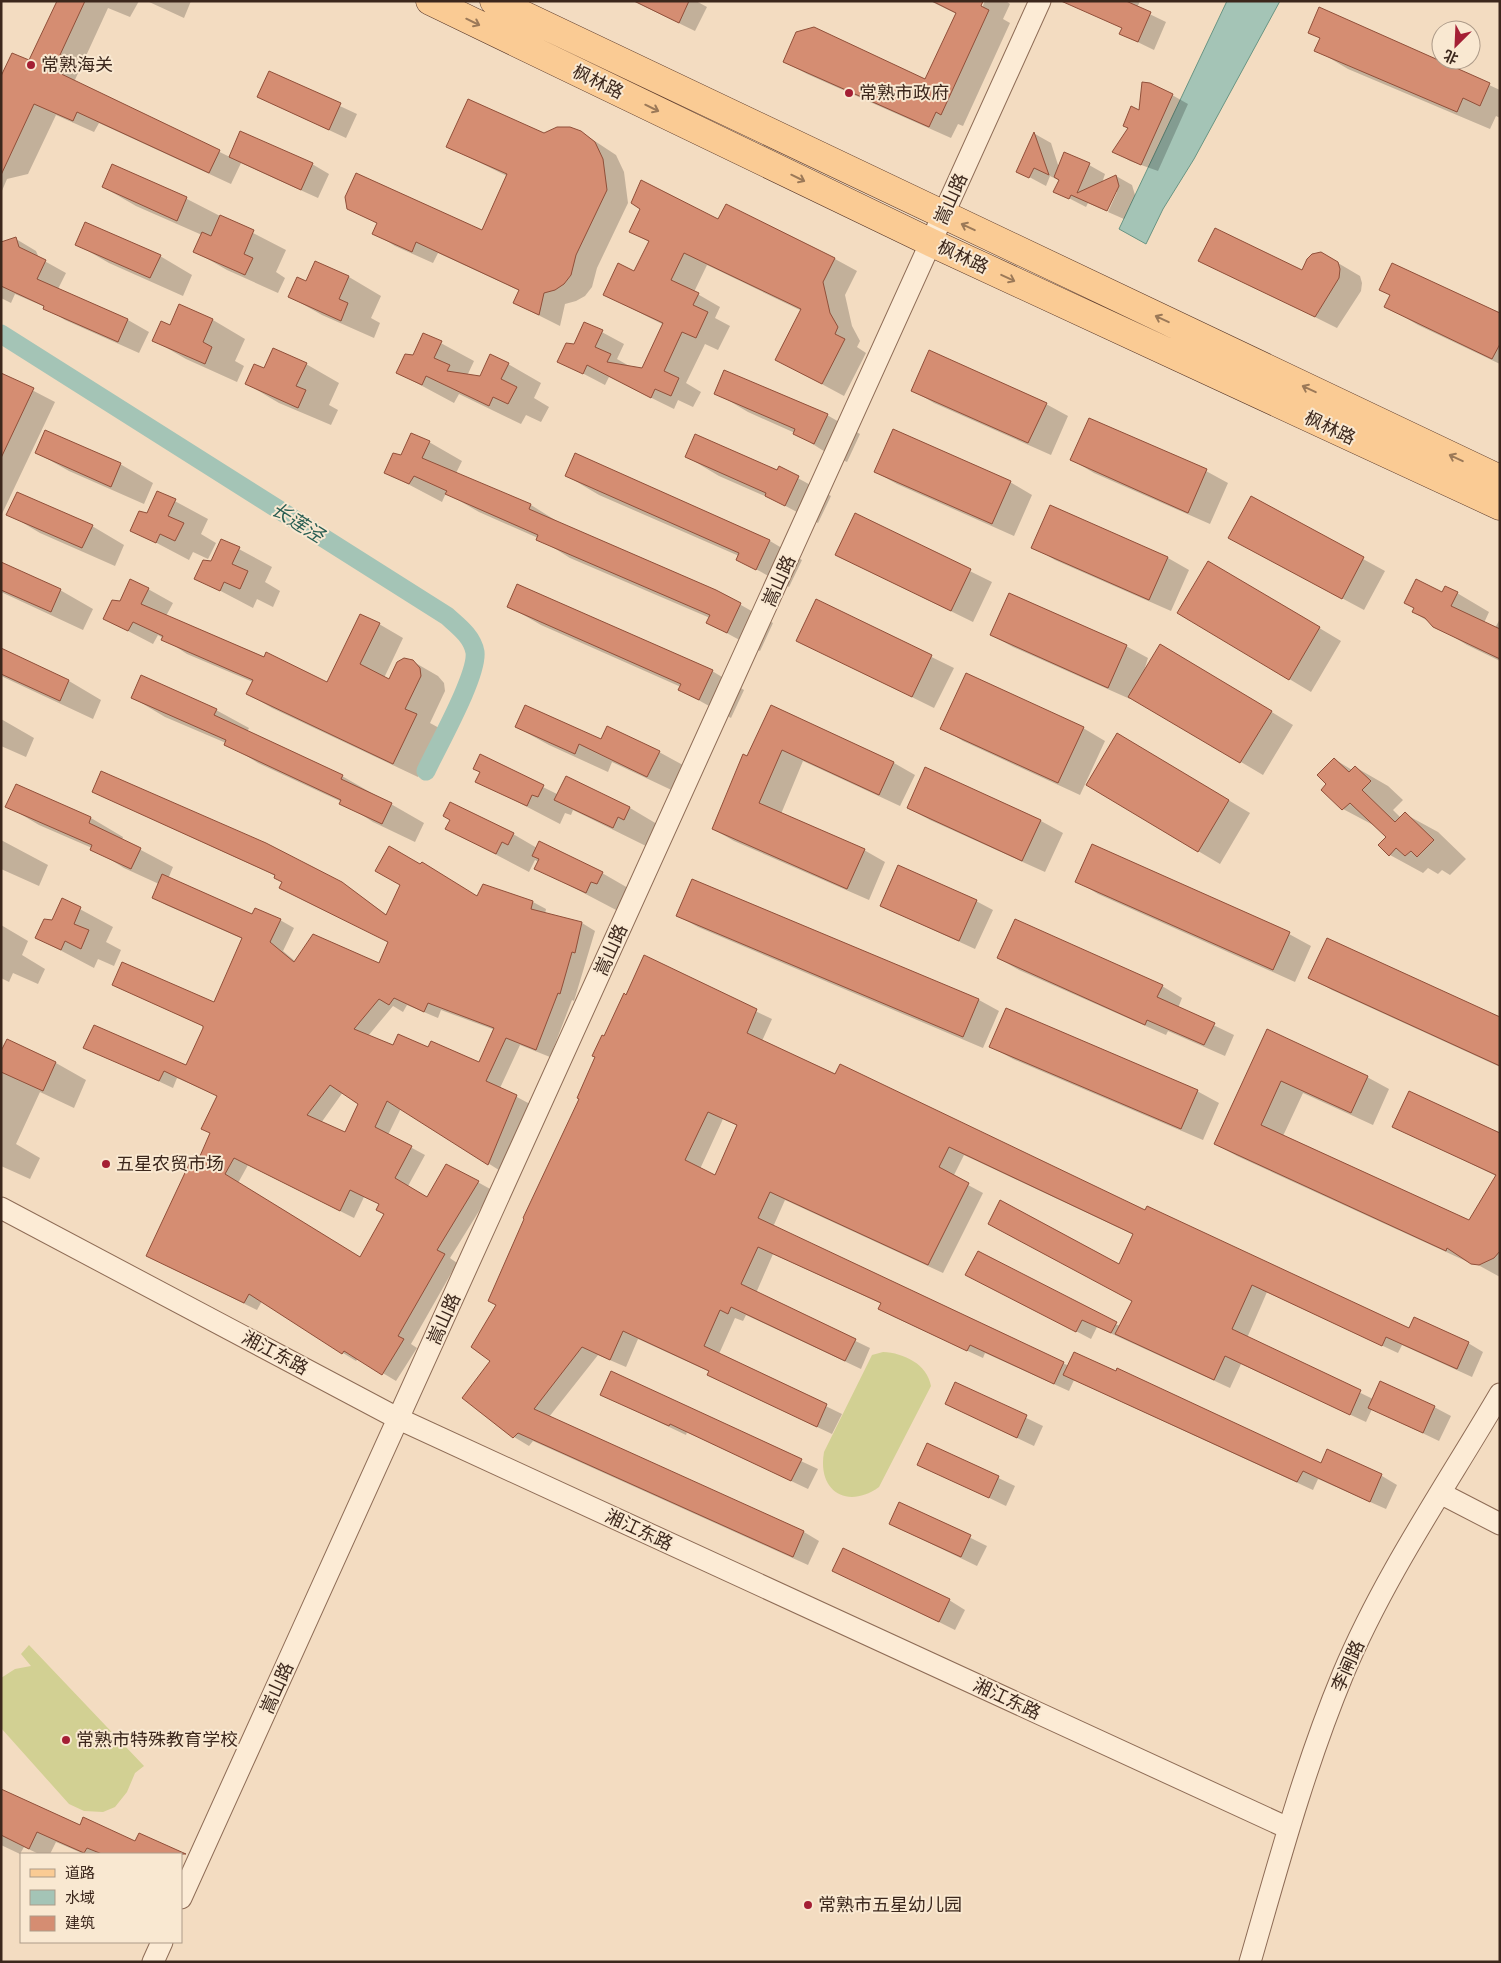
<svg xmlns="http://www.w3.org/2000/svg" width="1501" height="1963" viewBox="0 0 1501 1963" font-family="'Playfair Display','Noto Sans SC',serif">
<rect width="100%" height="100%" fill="#f3dcc1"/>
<path fill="#d2d093" d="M883,1352C904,1353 927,1364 931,1386L879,1487C847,1510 817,1491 824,1452L872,1355Z
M29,1645L144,1766L135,1773L127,1792L115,1807L103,1812L84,1811L69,1804L1,1728V1678L15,1669L31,1666L21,1654Z"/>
<path fill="#a4c4b6" stroke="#699483" d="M1227,1H1280L1194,159L1163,209L1146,244L1119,229Z"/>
<path fill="#0003" fill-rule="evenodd" d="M59,1H139L130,17L108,8L74,82L230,157L241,133L312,164L329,174L318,198L241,163L231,184L99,123L94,132L56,115L28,174L7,179L1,193V79L30,61Z
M147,1H191L184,18Z
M633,1H696L707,7L695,31Z
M930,1H982L977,11L980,12L985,1H1006L1010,4L1003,19L1010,23L963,126L958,124L951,138L807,74L785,62L925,81L957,14Z
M1082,1H1140L1137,8L1166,22L1154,50L1121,34L1128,29L1085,10Z
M1320,9L1500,90V118L1496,116L1490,129L1348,69L1316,50L1321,39L1310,32Z
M269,73L357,114L346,138L258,97Z
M1172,95L1188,104L1158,171L1130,161L1114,151L1141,112Z
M581,132L616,155L624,172L628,203L597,268L592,287L585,296L576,301L565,304L560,326L514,303L520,291L438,253L433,263L395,246L374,233L378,224L348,208L482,232L507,176L448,147L544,134Z
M1035,134L1051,143L1059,168L1089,165L1105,174L1102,183L1116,176L1132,185L1135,195L1124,219L1108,212L1117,192H1114L1106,211L1088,203L1086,207L1055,191L1060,181L1050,176L1046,186L1018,171Z
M112,166L187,199L286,250L276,272L285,278L278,293L227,270L194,251L202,235L136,206L103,187Z
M719,221L835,259L857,271L845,295L852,326L860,341L857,347L866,353L844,396L777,360L802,311L707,265L694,292L720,307L715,318L730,326L718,350L705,344L686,383L701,392L693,407L678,400L674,409L609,377L605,385L559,361L574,345L585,323L624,344L617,359L631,367L643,369L664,325L605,295L635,273L649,242L630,231Z
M16,239L36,251L39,258L66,273L58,289L128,320L149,332L139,353L65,320L45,307L15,294L11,303L1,298V244Z
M76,244L160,256L192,275L183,296L109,263Z
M1321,253L1360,276L1362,283L1361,291L1337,328L1200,260L1303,272Z
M349,277L381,296L371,318L380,323L374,338L322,315L290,297L307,283Z
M180,306L213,320L245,339L235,361L244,366L237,382L186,359L153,340L171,326Z
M1386,306L1500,314V364L1418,325Z
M424,334L474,361L467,376L481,378L508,364L541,383L534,398L549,407L541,422L526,415L521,424L459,394L454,403L398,373L414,356Z
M306,364L339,383L329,405L338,410L331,425L279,403L247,384Z
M1,374L55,402L1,516Z
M912,390L1046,404L1068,416L1051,455L934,403Z
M716,393L827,415L860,434L847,462L827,453L795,433L748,412Z
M1090,419L1206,471L1228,483L1210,524L1094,473L1072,460Z
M46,432L120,464L153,483L144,504L69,471L37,453Z
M429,442L462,461L456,473L531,505L563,525L716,591L773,623L760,651L708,623L710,618L570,558L538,538L479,512L446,493L442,502L385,472L401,456Z
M576,455L770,541L802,560L789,587L737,559L739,556L599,495L567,476Z
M687,457L777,472L779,468L831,496L818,523L774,500L719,476Z
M875,472L1010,482L1032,495L1014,536L897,484Z
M158,492L208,519L201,534L216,543L208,559L193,552L189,560L132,530L148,514Z
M1251,498L1385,571L1364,610L1252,550Z
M8,514L92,526L124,545L115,566L40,533Z
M856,515L992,582L973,622L836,555Z
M222,540L272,567L265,582L280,591L273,607L257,599L253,608L196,578L212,562Z
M1033,547L1168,558L1189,570L1171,611L1055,560Z
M1,564L60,590L93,609L83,630L1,592Z
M1231,575L1341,641L1311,692L1179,613Z
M148,589L173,603L166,616L328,683L379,624L403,638L384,678L390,680L412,661L438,676L444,683L445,691L430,723L441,729L418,777L272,708L248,694L253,682L187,654L158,635L153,644L105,619L120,602Z
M1443,593H1457L1489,612L1484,623L1495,628L1500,619V661L1467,645L1413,612Z
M817,601L954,668L934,708L798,641Z
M508,606L712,671L744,690L731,718L680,690L681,687L541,625Z
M991,635L1126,646L1148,658L1142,677L1182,658L1293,725L1263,775L1131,697L1130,699L1013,647Z
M1,650L69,681L101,700L93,719L1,676Z
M966,675L1083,728L1105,741L1080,795L963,741L942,728Z
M133,698L216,710L249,728L247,732L342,776L424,823L415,842L373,822L342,802L258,763L226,743L165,717Z
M771,706L894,763L915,775L900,806L803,761L781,814L864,850L885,862L869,900L734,841L713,829Z
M1,719L34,738L26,757L1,746Z
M516,727L659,752L692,770L680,794L612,762L608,772L549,745Z
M1139,747L1250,813L1220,864L1198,851Z
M480,756L559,795L567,778L630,808L662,827L651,834L646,846L573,810L571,815L565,813L560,824L477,781L481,772Z
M1334,759L1352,770L1355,767L1388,786L1403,800L1393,810L1401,818L1405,814L1438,832L1466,859L1450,875L1442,870L1438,874L1428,868L1423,873L1390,855L1388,837L1377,827L1343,809L1323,789L1328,784Z
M926,769L1041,821L1063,833L1045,872L930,820L908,808Z
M16,785L91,818L123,837L122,840L173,867L168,879L253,916L280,920L294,928L283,951L296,962L379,964L390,942L283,882L276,876L94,792L342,883L387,915L478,898L484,886L533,902L546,909L545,914L582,923L595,931L574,1001L572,1000L550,1057L520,1045L500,1088L530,1104L502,1172L401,1108L388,1135L425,1155L408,1186L428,1198L447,1165L492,1190L450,1258L457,1263L411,1344L417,1348L396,1381L358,1358L356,1361L343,1353L262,1301L257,1310L161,1263L211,1133L218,1096L177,1078L173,1088L85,1047L186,1067L205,1027L114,985L214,1004L243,939L166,905L153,897L159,884L124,868L92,848L39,825L7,806ZM407,1005L438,1018L441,1010L495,1030L480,1063L393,1047L368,1036L393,1006L403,1012ZM343,1092L360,1104L346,1133L321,1123ZM248,1165L354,1218L364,1197L381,1205L385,1214L361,1258L238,1183Z
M447,829L513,834L537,848L602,873L635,892L618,911L538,869L539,862L535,860L529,872Z
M1,840L48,865L39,886L1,869Z
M1092,846L1289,934L1311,946L1295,982L1098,894L1077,881Z
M63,900L113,927L106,942L121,950L114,966L98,959L94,968L37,938L53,922Z
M976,901L993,910L975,949L881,906Z
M678,916L979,1000L999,1011L983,1048L698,927Z
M1,925L28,941L22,955L45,969L38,984L13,973L9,982L1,978Z
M644,957L772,1019L762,1041L1409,1330L1468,1343L1483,1352L1472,1377L1402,1345L1398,1353L1267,1292L1247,1338L1373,1399L1434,1407L1451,1416L1439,1441L1372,1409L1366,1422L1241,1364L1230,1388L1097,1327L1091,1339L982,1282L1121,1326L1134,1301L1120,1265L1134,1235L964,1155L953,1177L983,1193L943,1273L785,1200L773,1227L1069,1366L1322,1464L1328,1451L1382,1476L1397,1485L1386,1509L1318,1479L1313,1490L1074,1380L1069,1391L985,1353L983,1358L894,1317L879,1309L882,1304L773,1254L756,1293L870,1348L861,1369L746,1315L743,1321L735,1318L719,1354L842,1414L832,1434L724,1383L710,1372L638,1339L626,1367L598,1355L549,1417L804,1532L819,1541L808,1565L533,1441L529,1446L514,1437L464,1397L492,1360L497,1305L605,1038ZM723,1119L738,1126L715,1176L700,1169Z
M998,958L1162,986L1182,998L1178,1008L1234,1035L1225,1056L1168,1031L1166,1035L1019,970Z
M1310,977L1500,1018V1067L1332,990Z
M1267,1031L1367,1077L1389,1089L1373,1125L1303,1093L1283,1136L1469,1222L1496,1176L1394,1126L1500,1135V1277L1469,1260L1468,1262L1237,1156L1215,1144Z
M7,1041L56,1063L86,1080L74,1108L40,1092L16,1144L40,1158L30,1179L1,1166V1050H3Z
M991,1047L1197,1091L1219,1103L1203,1140L1013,1059Z
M612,1373L818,1469L808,1489L687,1432L686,1435L602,1395Z
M955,1384L1043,1426L1034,1446L946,1404Z
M928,1444L1015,1486L1006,1506L918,1464Z
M900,1503L987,1546L977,1566L890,1524Z
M834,1570L949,1600L965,1610L955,1630Z
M1,1790L80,1827L136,1843L163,1846L178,1854H84L56,1842L50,1854H39L24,1847L20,1854L1,1845Z"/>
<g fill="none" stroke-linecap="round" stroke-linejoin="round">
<path stroke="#a4c4b6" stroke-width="19" d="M1,334L447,616C458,626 472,636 475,652C478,675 437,747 426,771"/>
</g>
<path fill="#d58d72" stroke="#904f39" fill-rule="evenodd" d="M57,1H85L53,70L220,150L209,173L77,112L73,121L34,104L1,175V76L12,53L29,60Z
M634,1H689L679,23Z
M932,1H983L981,6L989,10L941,115L936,112L929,127L783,62L796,32L814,27L925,79L956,13Z
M1061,1H1126L1151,12L1138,42L1119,34L1122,28Z
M1319,7L1490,83L1480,106L1463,98L1457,112L1314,51L1320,38L1308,33Z
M269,71L341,103L329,130L257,97Z
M1142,82L1150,83L1173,94L1141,165L1112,152L1128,128L1123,126L1131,106L1139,110Z
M468,99L544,133L557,127H570L581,131L595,142L603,159L607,190L576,255L571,275L564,284L555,290L544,293L539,315L513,303L519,290L416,242L412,252L372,234L377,223L347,209L345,197L356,173L482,230L507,174L446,147Z
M240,131L313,163L301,190L229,157Z
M1034,132L1049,175L1034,168L1029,178L1016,172Z
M1064,152L1090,163L1077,193L1116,175L1119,186L1107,211L1071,195L1069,199L1053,192L1059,180L1054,177Z
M112,164L187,197L177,221L102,187Z
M641,180L718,219L726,204L835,258L823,282L830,313L838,327L835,334L845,339L822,384L775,360L801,309L684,253L671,280L699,293L693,305L708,312L696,338L682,332L664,371L679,378L671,396L655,389L651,398L587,365L583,374L557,362L566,343L574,344L584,322L603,330L595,347L611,354L607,362L642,368L663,323L603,295L618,263L634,271L649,241L629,232L640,209L631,203Z
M220,215L254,230L244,254L253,258L245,275L193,252L202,232L211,236Z
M85,222L161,255L150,278L75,245Z
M1215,228L1302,270L1307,259L1312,254L1321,252L1338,262L1340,269L1339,278L1315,317L1198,261Z
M16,237L19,247L46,260L37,279L128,319L118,342L43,309L44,306L1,286V242Z
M315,261L349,276L339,299L348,303L341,321L288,297L297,277L306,281Z
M1392,263L1500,313V344L1492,359L1384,307L1390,295L1379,290Z
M179,304L213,319L203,342L212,347L205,364L152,341L161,321L170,325Z
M423,333L442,341L434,358L450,365L447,371L480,376L490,354L509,363L501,379L517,387L508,404L493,397L489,406L426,376L422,385L396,373L405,354L413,355Z
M273,348L307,363L296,386L306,390L298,408L245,384L254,364L264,368Z
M929,350L1047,403L1028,443L911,391Z
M724,370L828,414L814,444L793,434L795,429L714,394Z
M1,373L34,388L1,458Z
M1089,418L1207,469L1188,513L1070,460Z
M893,429L1011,481L992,524L874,472Z
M45,430L121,463L111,487L35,453Z
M411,433L430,441L422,458L531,504L529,509L716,590L741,603L727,633L706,623L710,615L536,540L538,535L445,494L447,491L414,476L409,484L384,473L393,453L401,455Z
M695,434L777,470L779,466L799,476L785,506L765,496L766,493L685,457Z
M575,453L770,540L756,570L736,560L739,553L565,476Z
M157,491L176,499L168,516L184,523L175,541L160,534L156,543L130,531L139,511L147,513Z
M17,492L93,525L82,548L6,515Z
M1251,496L1364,557L1342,599L1228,538Z
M1050,505L1168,557L1149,600L1031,548Z
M855,513L971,569L951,611L835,555Z
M221,539L240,547L232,564L248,571L240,589L224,582L220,591L194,579L203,560L211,561Z
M1208,561L1320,627L1289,680L1177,613Z
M1,562L61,589L51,612L1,590Z
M130,579L149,588L141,604L264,657L266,652L327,682L360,614L380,623L360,664L389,679L397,662L404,658L413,660L420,668L421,676L405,709L417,714L393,764L246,694L253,680L161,640L163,636L133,622L128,631L103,619L112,600L120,601Z
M1416,579L1442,592L1445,586L1458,592L1451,606L1500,629V659L1433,627L1425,618L1412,612L1414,608L1404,603Z
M517,584L713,670L699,700L678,690L681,684L507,607Z
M1009,593L1127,645L1108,688L990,635Z
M816,599L932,655L912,697L796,641Z
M1160,644L1272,711L1240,763L1128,697Z
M1,648L69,680L60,701L1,674Z
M966,673L1084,727L1058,783L940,729Z
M141,675L217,709L214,715L343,775L341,779L392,803L382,824L339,804L341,800L224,745L226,740L131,698Z
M525,705L601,739L607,726L660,751L647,777L579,744L575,754L515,727Z
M771,705L894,762L879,795L782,750L759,803L865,849L847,889L712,829L743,754L747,756Z
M1117,733L1229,800L1198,852L1086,785Z
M480,754L544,785L538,797L532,795L527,806L475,782L480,772L473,769Z
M1334,758L1349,772L1355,766L1371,781L1362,790L1395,822L1405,812L1434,840L1417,857L1411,851L1405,856L1396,848L1389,856L1378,845L1386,837L1350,803L1342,810L1321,790L1326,784L1317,775Z
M925,767L1041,820L1022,861L907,808Z
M101,771L266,843L342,882L386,915L400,885L375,871L389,846L420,864L422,862L477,896L483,884L533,901L531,909L582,922L575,953L572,952L560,994L558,993L536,1050L506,1038L486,1081L517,1095L488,1165L387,1101L375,1127L412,1146L395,1178L427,1197L446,1164L479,1181L437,1250L445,1254L398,1336L404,1339L382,1375L344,1351L342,1354L249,1294L244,1303L146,1256L191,1160L197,1163L210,1133L201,1129L217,1096L164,1071L159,1081L83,1048L94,1025L186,1065L203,1028V1026L112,985L122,962L214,1002L242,938L152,898L162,874L252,914L255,908L281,919L270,942L294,962L313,934L379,963L388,942L279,888L282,882L274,878L275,875L92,792ZM394,998L424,1012L428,1003L494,1028L479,1062L431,1041L428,1047L398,1034L393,1045L354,1029L379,999L389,1005ZM330,1085L358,1104L345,1132L307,1115ZM234,1158L340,1211L350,1190L379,1204L376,1210L384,1214L360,1257L225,1174Z
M566,776L630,807L624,820L618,817L613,828L554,800Z
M16,784L91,817L89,823L141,848L131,869L90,850L92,845L5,807Z
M450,802L514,833L508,845L502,842L496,854L445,829L450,820L443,816Z
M539,841L603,872L597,884L591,882L586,893L534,869L539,859L532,856Z
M1092,844L1290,932L1273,970L1075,882Z
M898,865L977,900L959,941L880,906Z
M692,879L979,999L963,1037L676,916Z
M62,898L81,907L74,924L89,930L81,949L65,941L61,950L35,938L44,919L52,920Z
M1015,919L1163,985L1157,997L1215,1023L1204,1045L1147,1020L1145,1025L997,958Z
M1327,938L1500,1017V1066L1308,978Z
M644,955L757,1009L747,1033L835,1074L840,1064L1145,1210L1147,1206L1409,1328L1414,1317L1469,1342L1457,1369L1386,1337L1382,1346L1252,1285L1232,1329L1361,1390L1350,1415L1225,1356L1214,1380L1115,1334L1132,1301L988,1224L1000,1200L1119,1264L1133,1234L949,1147L939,1167L969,1183L928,1265L770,1192L758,1218L1064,1362L1054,1384L970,1345L967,1351L878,1309L881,1303L758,1247L741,1284L856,1339L845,1361L731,1307L728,1314L720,1310L704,1346L827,1404L817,1427L707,1375L709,1371L623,1331L610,1360L582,1347L534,1409L804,1531L793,1557L518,1433L513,1438L462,1398L490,1361L471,1347L496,1305L488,1301L524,1219L523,1218L579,1099L577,1098L595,1057L592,1056L602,1035L604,1036L624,993L626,995ZM708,1112L737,1125L715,1175L685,1160Z
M1006,1008L1198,1090L1181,1129L989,1047Z
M1267,1029L1368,1076L1351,1113L1281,1081L1261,1125L1469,1220L1496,1175L1392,1127L1409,1091L1500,1133V1251L1494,1258L1479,1265L1471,1264L1447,1248L1446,1251L1214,1144Z
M7,1039L56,1062L43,1091L1,1072V1051Z
M978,1251L1117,1322L1111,1333L1082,1320L1076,1332L965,1275Z
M1074,1352L1116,1371L1117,1368L1321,1463L1327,1449L1382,1474L1370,1502L1303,1471L1297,1482L1063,1375Z
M611,1371L802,1459L791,1481L670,1424L669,1426L600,1395Z
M1380,1381L1435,1406L1423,1433L1368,1408Z
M955,1382L1027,1415L1017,1438L945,1404Z
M927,1443L999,1476L989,1498L917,1465Z
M899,1502L971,1535L961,1557L889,1524Z
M843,1548L950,1599L939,1622L832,1571Z
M1,1789L80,1825L83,1817L135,1841L139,1833L186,1854H102L87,1848L84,1853L37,1832L29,1849L1,1835Z"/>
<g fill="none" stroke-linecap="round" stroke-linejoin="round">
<defs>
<path id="tertiary" d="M1,1208L399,1419L1288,1828
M1440,1493L1500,1524
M181,1898L1040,1
M153,1962L162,1942
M1250,1962C1278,1865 1304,1768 1343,1674C1384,1576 1446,1486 1500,1394"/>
<path id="primary" d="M430,1L932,243L1500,506
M494,1L1500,479"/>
</defs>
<use href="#tertiary" stroke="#8e6c56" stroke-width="23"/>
<use href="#primary" stroke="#5b3a2b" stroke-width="29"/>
<use href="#tertiary" stroke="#fcebd5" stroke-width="21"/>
<use href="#primary" stroke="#facb94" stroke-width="28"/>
</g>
<defs><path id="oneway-shaft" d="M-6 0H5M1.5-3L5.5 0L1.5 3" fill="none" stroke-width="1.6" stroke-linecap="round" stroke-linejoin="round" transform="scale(1.25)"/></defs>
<g stroke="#9b7958">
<use href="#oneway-shaft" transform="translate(473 22) rotate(26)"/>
<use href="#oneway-shaft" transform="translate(652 108) rotate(26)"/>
<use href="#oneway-shaft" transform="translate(798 178) rotate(26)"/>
<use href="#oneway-shaft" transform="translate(968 227) rotate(-155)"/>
<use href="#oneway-shaft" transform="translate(1008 278) rotate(25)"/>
<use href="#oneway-shaft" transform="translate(1162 319) rotate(-155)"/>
<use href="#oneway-shaft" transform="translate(1309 389) rotate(-155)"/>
<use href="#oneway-shaft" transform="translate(1456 458) rotate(-155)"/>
</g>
<g fill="#a41f34" stroke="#f9e8d1" stroke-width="2">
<circle cx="31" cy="65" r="5"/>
<circle cx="849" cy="93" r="5"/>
<circle cx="106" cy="1164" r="5"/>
<circle cx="66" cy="1740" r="5"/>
<circle cx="808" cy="1905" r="5"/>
</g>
<g text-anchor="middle" stroke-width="4" stroke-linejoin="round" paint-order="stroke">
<g font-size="18" fill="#3c271c" stroke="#f9e8d1" text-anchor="start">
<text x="41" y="71">常熟海关</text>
<text x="859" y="99">常熟市政府</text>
<text x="116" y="1170">五星农贸市场</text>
<text x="76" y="1746">常熟市特殊教育学校</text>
<text x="818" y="1911">常熟市五星幼儿园</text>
</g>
<g font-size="18" fill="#3c271c" stroke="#f9e8d1">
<text transform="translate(598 82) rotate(26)" y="6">枫林路</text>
<text transform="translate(951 199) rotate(-66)" y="6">嵩山路</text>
<text transform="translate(963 257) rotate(25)" y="6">枫林路</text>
<text transform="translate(1330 428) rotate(25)" y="6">枫林路</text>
<text transform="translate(779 581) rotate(-66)" y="6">嵩山路</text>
<text transform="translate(611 950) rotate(-66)" y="6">嵩山路</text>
<text transform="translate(444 1319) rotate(-66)" y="6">嵩山路</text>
<text transform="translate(275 1353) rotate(28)" y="6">湘江东路</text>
<text transform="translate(639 1530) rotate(25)" y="6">湘江东路</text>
<text transform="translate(1348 1666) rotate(-66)" y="6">李闸路</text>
<text transform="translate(277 1688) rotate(-66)" y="6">嵩山路</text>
<text transform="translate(1007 1699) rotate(25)" y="6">湘江东路</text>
</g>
<g font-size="19" font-style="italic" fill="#2a5e53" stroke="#f9e8d1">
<text transform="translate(298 522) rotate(32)" y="7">长莲泾</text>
</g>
</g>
<rect width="1501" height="1963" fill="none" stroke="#3c271c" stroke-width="5"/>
<rect x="20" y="1853" width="162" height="90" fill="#f9e8d1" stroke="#ad9b89"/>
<rect x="30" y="1869" width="25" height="8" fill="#facb94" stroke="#ad9b89"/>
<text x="65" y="1878" font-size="15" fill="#3c271c">道路</text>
<rect x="30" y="1890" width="25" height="15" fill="#a4c4b6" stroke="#ad9b89"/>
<text x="65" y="1903" font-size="15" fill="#3c271c">水域</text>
<rect x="30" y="1916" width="25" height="15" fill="#d58d72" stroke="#ad9b89"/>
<text x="65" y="1928" font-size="15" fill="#3c271c">建筑</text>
<g transform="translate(1456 45) rotate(204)"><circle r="24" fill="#f9e8d1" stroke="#ad9b89"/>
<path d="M0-4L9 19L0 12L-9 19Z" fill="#a41f34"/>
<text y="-8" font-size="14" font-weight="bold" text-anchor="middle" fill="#3c271c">北</text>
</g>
</svg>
